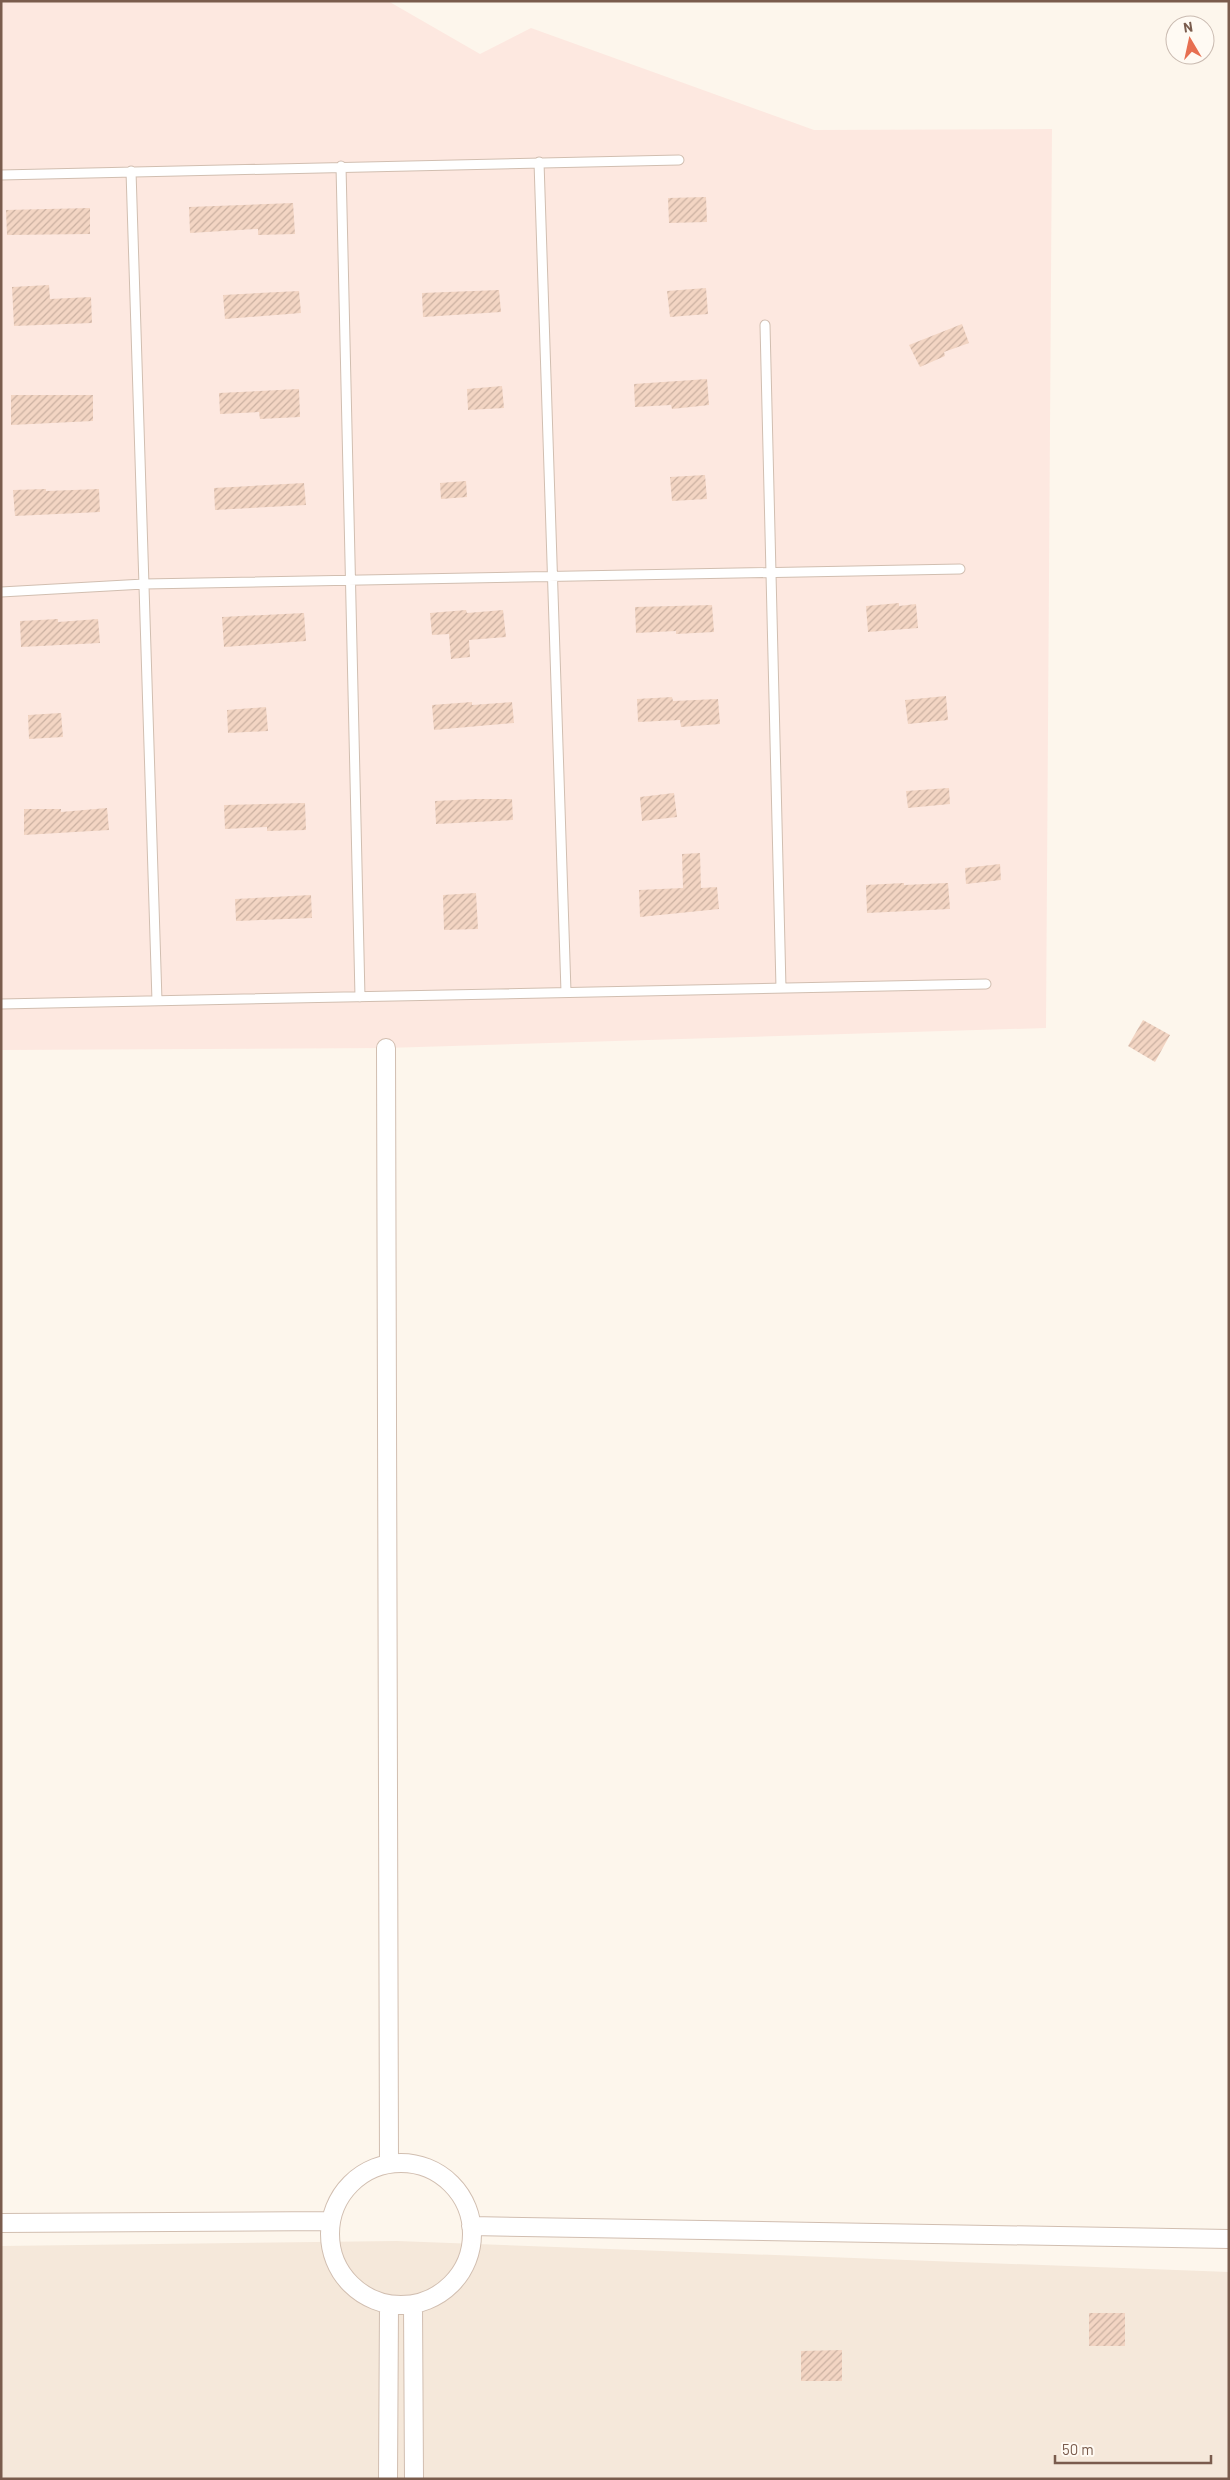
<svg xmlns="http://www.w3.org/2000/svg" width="1230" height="2480" viewBox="0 0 1230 2480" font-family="Barlow,sans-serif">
<defs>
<pattern id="building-hatch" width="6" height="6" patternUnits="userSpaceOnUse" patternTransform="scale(1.25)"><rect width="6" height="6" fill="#f3d5c3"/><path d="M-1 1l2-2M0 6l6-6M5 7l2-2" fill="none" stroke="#cab0a1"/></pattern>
</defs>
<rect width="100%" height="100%" fill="#fdf6ec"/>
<path fill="#f5e8da" d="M397,2241L1229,2272V2479H1V2246Z"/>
<path fill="#fde8e0" d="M1,1H388L480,54L531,28L814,130L1052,129L1046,1028L386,1048L1,1050Z"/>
<path fill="url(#building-hatch)" d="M706,197L707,222L669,223L668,198Z
M293,203L295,234L258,235V229L190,233L189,207Z
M90,208V234L7,235L6,210Z
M49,285L50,299L91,297L92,323L14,326L12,287Z
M706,288L708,314L670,317L667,291Z
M499,290L501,312L423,317L422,293Z
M299,291L301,313L225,319L223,295Z
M962,324L969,343L944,352L945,356L920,367L909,345Z
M707,379L709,405L672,409L671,405L635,407L634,384Z
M502,386L504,408L468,410L467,389Z
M299,389L300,417L260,419L259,412L220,414L219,393Z
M11,395H93V421L11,425Z
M705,475L707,499L672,501L670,477Z
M466,481L467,497L441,499L440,483Z
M304,483L306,505L215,510L214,488Z
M46,489V491L99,489L100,512L15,516L13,490Z
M899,603V606L916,604L918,628L868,632L866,606Z
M712,605L714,632L676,634V631L636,633L635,607Z
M466,610L467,613L503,610L506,637L469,640L470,657L451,659L449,634L432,635L430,613Z
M304,613L306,641L224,647L222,617Z
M58,619V622L98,619L100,643L21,647L20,621Z
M946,696L948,720L908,724L905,700Z
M672,697L673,701L718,699L720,724L681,727L680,720L638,722L637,699Z
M472,702V705L512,702L514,723L434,730L432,705Z
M266,707L268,731L228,733L227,710Z
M61,713L63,737L29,739L28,715Z
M949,788L950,804L908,808L906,791Z
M674,793L677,817L642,821L640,797Z
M475,799H512L513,820L436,824L435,801Z
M305,803L306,830L267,831V827L225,829L224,805Z
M107,808L109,830L24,835V809H61V812Z
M700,853L701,888L717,887L719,909L640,917L639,890L683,888L682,854Z
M1000,864L1001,880L966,884L965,868Z
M904,883V885L948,883L950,909L867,913L866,885Z
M476,893L478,929L444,930L443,895Z
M311,895L312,918L236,921L235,899Z
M1143,1020L1170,1035L1155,1062L1128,1046Z
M1089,2313H1125V2346H1089Z
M842,2350V2381H801V2351Z"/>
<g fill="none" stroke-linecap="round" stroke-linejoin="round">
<defs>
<path id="lane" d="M539,162L566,992
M341,166L360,997
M131,171L157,1001
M1,175L679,160
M765,325L781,988
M1,592L144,584L960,569
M1,1004L986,984"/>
<path id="street" d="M386,1048L389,2164
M330 2234a71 71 0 1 1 142 0a71 71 0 1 1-142 0Z
M1,2223L331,2221
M471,2226L1229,2239
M413,2305L414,2479
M388,2479L389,2305"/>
</defs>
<use href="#lane" stroke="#d1beb0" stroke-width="11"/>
<use href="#street" stroke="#d1beb0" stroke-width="20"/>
<use href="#lane" stroke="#fff" stroke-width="9"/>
<use href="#street" stroke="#fff" stroke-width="18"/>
</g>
<rect width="1230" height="2480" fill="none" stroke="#7a5c4d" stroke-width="5"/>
<g transform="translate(1190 40) rotate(351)"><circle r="24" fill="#fffaf3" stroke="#cabbb1"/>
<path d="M0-4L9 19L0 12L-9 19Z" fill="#e76f51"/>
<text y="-8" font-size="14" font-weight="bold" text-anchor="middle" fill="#7a5c4d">N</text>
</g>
<path d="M1055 2455v8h156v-8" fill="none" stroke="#7a5c4d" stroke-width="2.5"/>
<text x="1062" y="2455" font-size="15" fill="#7a5c4d" stroke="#fffaf3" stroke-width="4" paint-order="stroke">50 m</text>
</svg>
